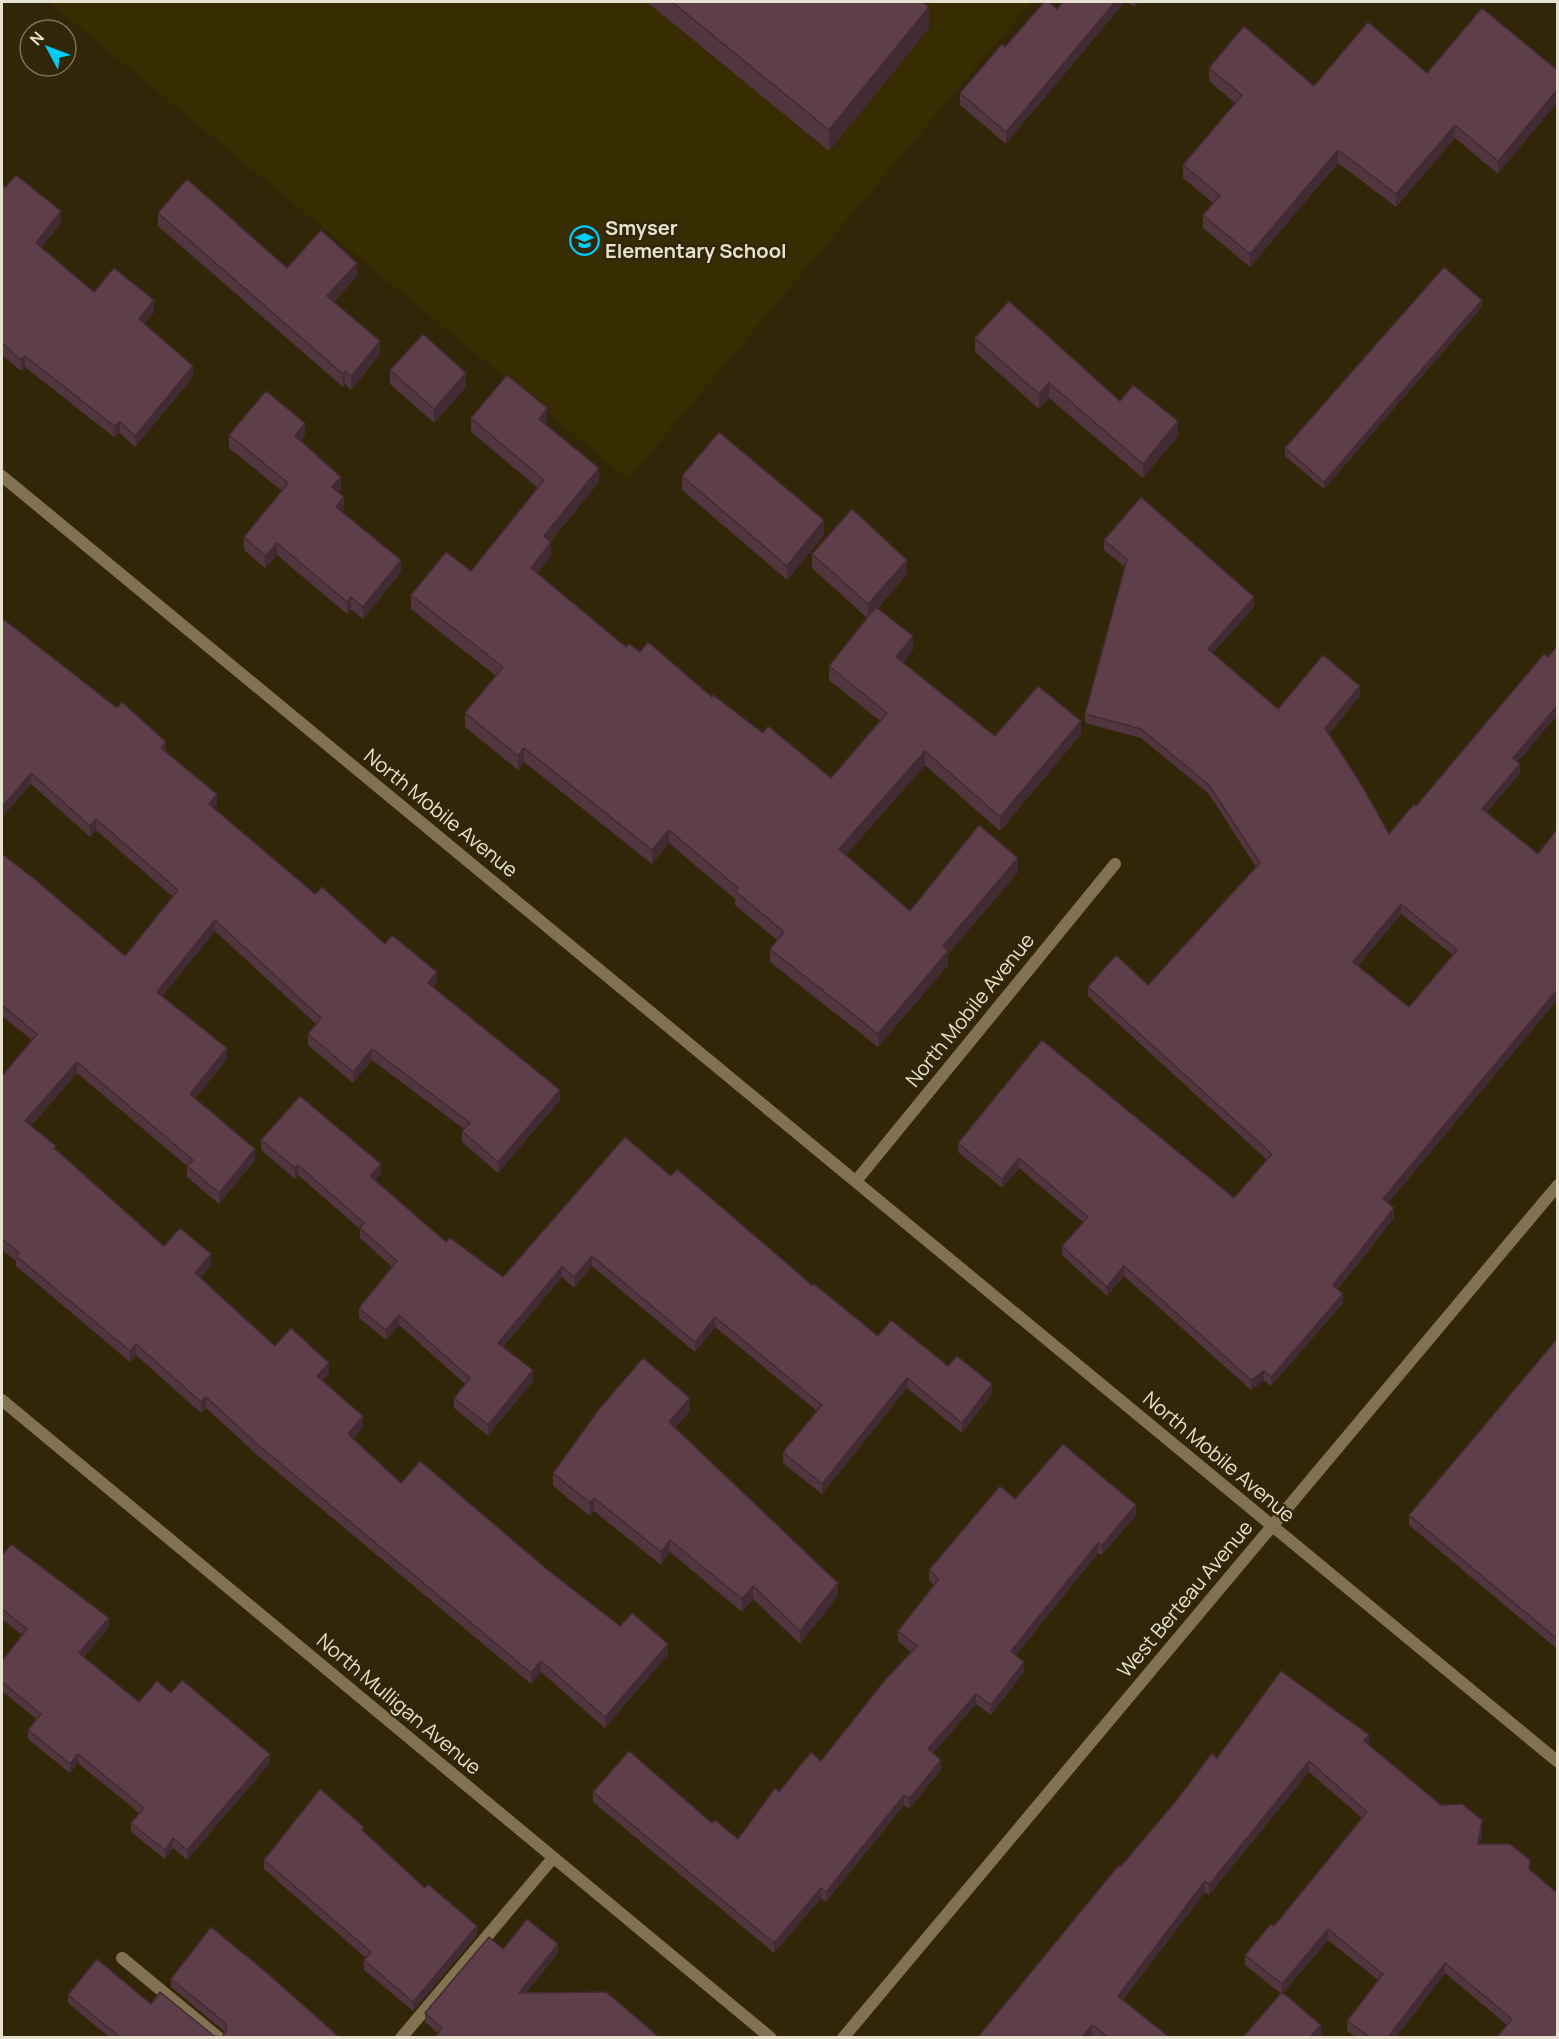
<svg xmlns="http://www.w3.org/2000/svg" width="1559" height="2039" viewBox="0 0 1559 2039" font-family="Manrope,sans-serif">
<rect width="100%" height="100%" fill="#312708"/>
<path fill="#382c03" d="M49,2H1031L628,479Z"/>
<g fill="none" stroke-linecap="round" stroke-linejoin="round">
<path stroke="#837251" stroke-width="12" d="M122,1958L219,2038
M401,2038L553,1858"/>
<path stroke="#837251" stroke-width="12" d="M2,476L1558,1762
M856,1181L1115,864
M2,1400L771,2038
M843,2038L1558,1185"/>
</g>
<path fill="#51353f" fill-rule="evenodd" d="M647,2H922L929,28L829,151Z
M1044,2L1006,144L960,105V93L1005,47Z
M1127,2H1138L1134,7Z
M1209,68L1314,86L1427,73L1557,70L1498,174L1455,138L1396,207L1338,163L1250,267L1203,228V215L1213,203L1183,178V165L1235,103L1209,81Z
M2,184L61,223L41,248L94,292L154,312L144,324L193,377L135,447L120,433L114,437L25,367L21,371L2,355Z
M158,213L287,268L357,276L334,302L380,354L351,390L345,384L343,387L158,226Z
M1482,307L1324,489L1285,456V448Z
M975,338L1178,436L1143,478L1049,398L1039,409L975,352Z
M390,370L466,387L434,423L390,384Z
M471,418L547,422L545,424L599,482L550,542L551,556L537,573L626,647L640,652L712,697L763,733L831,778L880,721L829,680V666L867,618L812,568V554L907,574L878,608L913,650L903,662L995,736L1081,734L1000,831L925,765L846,855L910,911L1018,872L948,954V965L878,1047L770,962V949L777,940L735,905V899L669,843L652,864L524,762L518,770L465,727V713L496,676L411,609V595L471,571L538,488L471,432Z
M229,435H305L300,441L341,489L338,492L344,509L342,512L401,572L363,619L351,609L347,614L277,555L265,568L244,550V537L282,491L229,448Z
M682,476L824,535L787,580L682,490Z
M1104,540L1254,607L1212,653L1278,709L1360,696L1329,734L1389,834L1416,806L1557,715L1517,762L1520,773L1487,812L1538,854L1557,829V1000L1388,1203L1394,1218L1338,1289L1343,1303L1271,1386L1264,1380L1251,1390L1124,1276L1107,1296L1062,1255V1246L1083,1222L1019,1168L1002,1188L958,1152V1143L1234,1198L1267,1160L1088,996V987L1148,985L1256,867L1209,794L1141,738L1085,723V714L1125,567L1104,550ZM1401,914L1453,955L1409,1007L1358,966Z
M10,625L166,752L217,805L214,808L315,894L437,983L433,987L560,1100L498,1173L462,1142V1131L464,1129L372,1060L353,1083L308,1045V1034L316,1024L215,931L162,996L227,1059L195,1099L255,1160L219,1204L187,1177V1166L77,1073L31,1126L56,1150L164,1246L211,1265L200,1278L275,1346L329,1373L322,1381L363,1427L353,1439L401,1483L549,1571L620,1626L668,1654L605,1728L541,1672L531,1684L256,1454L206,1408L201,1413L136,1355L130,1362L16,1266V1261L2,1250V1076L32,1040L2,1016V854L125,956L173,897L96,830L90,837L31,784Z
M261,1140L381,1174L375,1181L446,1242L503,1277L671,1176L878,1336L948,1366L992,1394L962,1433L907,1388L822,1494L783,1463V1452L817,1411L715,1327L695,1352L592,1266L574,1288L562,1277L503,1347L533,1381L488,1436L454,1408V1398L465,1384L399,1325L386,1340L359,1318V1308L392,1267L360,1238V1229L298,1175L295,1179L261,1150Z
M1557,1339L1556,1648L1409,1525V1515Z
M690,1411L675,1428L838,1596L800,1644L753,1599L742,1612L670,1552L661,1565L594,1511L590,1516L553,1486V1473Z
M1015,1499L1136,1515L1102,1555L1098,1553L1016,1655L1024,1672L991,1715L976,1704L933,1753L941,1770L909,1809L904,1805L826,1902L821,1898L774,1953L593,1802V1792L712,1823L738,1839L779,1792L821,1761L911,1652L898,1641V1631L934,1585L929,1580V1570Z
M2,1556L109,1627L84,1657L139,1702L171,1693L270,1763L187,1860L173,1848L165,1859L131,1832V1823L139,1813L78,1763L70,1773L28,1739V1730L36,1719L2,1691V1661L22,1635L2,1619Z
M1369,1745L1441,1805L1482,1831L1480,1844L1530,1870L1557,2037L1507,2025L1445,1973L1396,2037H1356L1347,2031V2021L1378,1980L1328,1940L1283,1993L1321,2037L1280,1993L1245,1965V1955L1274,1926L1362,1818L1309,1772L1209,1895L1205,1892L1123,2000L1169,2037H1095L1092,2035L978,2037L1121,1866L1217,1758Z
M364,1832L477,1935L413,2011L364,1970V1960L366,1958L264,1869V1860Z
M503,1949L558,1953L526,1993L438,2033L425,2022V2013Z
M171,1979L339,2037H109L68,2003V1995L151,2004L214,2036L222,2037L225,2033V2032L171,1987Z"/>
<path fill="#422b33" d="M1115,2H1125L1006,144V132Z
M1134,2H1138L1134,7Z
M929,7V28L829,151V130Z
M1557,90V103L1498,174V161Z
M1455,125V138L1396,207V194Z
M1338,150V163L1250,267V254Z
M61,211V223L36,254V243Z
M357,263V276L327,309V296Z
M154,300V312L139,330V319Z
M1482,300V307L1324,489V482Z
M380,341V354L351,390V377Z
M25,356V367L21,371V360Z
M193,366V377L135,447V436Z
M345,371V384L343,387V374Z
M466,373V387L434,423V409Z
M1049,383V398L1039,409V394Z
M547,408V422L539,432V419Z
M1178,421V436L1143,478V464Z
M120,422V433L114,437V426Z
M305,423V435L295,448V436Z
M599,468V482L544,550V536Z
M341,477V489L332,499V487Z
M344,497V509L336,519V507Z
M824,520V535L787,580V566Z
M551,542V556L531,581V568Z
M277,543V555L265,568V556Z
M401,560V572L363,619V607Z
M907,560V574L868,619V604Z
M351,597V609L347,614V602Z
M1254,597V607L1208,659V649Z
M913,636V650L896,671V657Z
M1360,686V696L1325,738V728Z
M1557,706V715L1513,768V758Z
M1081,721V734L1000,831V817Z
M166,742V753L161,748Z
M524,748V762L518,770V756Z
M925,751V765L839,863V849Z
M1520,764V773L1482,818V809Z
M31,773V784L2,818V807Z
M217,794V805L209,815V804Z
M96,819V830L90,837V826Z
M669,830V843L652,864V850Z
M1018,858V872L948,954V965L878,1047V1034L943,946Z
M1401,904V914L1353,971V962Z
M215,920V931L157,1003V992Z
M437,972V983L428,993V983Z
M1557,990V1000L1383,1209V1199Z
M227,1048V1059L190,1105V1094Z
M372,1049V1060L353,1083V1072Z
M77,1062V1073L25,1132V1121Z
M560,1090V1100L498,1173V1162Z
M255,1149V1160L219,1204V1193Z
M1019,1158V1168L1002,1188V1179Z
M381,1164V1174L370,1186V1176Z
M298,1165V1175L295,1179V1168Z
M1394,1208V1218L1333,1294V1285Z
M211,1254V1265L195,1284V1273Z
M592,1256V1266L574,1288V1277Z
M1124,1266V1276L1107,1296V1287Z
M562,1267V1277L498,1353V1343Z
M1343,1294V1303L1271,1386V1377Z
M399,1315V1325L386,1340V1330Z
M715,1317V1327L695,1352V1342Z
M136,1344V1355L130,1362V1351Z
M329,1363V1373L317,1387V1376Z
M533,1370V1381L488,1436V1425Z
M1264,1371V1380L1251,1390V1380Z
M907,1378V1388L822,1494V1484Z
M992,1384V1394L962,1433V1423Z
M206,1397V1408L201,1413V1402Z
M690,1398V1411L669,1435V1422Z
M363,1416V1427L348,1445V1434Z
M594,1498V1511L590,1516V1503Z
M1136,1505V1515L1102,1555V1545Z
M670,1540V1552L661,1565V1552Z
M1098,1543V1553L1011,1661V1651Z
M838,1583V1596L800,1644V1631Z
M753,1586V1599L742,1612V1599Z
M109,1618V1627L79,1663V1653Z
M668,1644V1654L605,1728V1717Z
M541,1661V1672L531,1684V1673Z
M1024,1662V1672L991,1715V1705Z
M976,1694V1704L928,1759V1749Z
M1369,1735V1746L1364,1741Z
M78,1754V1763L70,1773V1764Z
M270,1754V1763L187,1860V1850Z
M941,1760V1770L909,1809V1799Z
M1309,1761V1772L1209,1895V1885Z
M904,1795V1805L826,1902V1892Z
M1482,1820V1831L1478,1855V1844Z
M173,1838V1848L165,1859V1850Z
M1205,1881V1892L1118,2006V1996Z
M821,1888V1898L774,1953V1943Z
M477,1926V1935L413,2011V2002Z
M1328,1929V1940L1282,1994V1984Z
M558,1944V1953L519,2002V1993Z
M1445,1963V1973L1396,2037H1388Z
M1092,2025V2035L1091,2037H1082Z
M1321,2025V2037H1310Z"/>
<path fill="#5e3e49" stroke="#422b33" stroke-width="1.5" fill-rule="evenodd" d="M672,2H922L929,7L829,130Z
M1044,2H1048L1057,9L1063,2H1115L1006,132L960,93L1002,44L1005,47Z
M1482,8L1557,70V90L1498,161L1455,125L1396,194L1338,150L1250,254L1203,215L1220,195L1183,165L1242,95L1209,68L1244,26L1314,86L1368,22L1427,73Z
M16,175L61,211L36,243L94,292L114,268L154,300L139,319L193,366L135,436L120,422L114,426L25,356L21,360L2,343V184L5,188Z
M187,179L287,268L321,230L357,263L327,296L380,341L351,377L345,371L343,374L158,213Z
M1444,267L1482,300L1324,482L1285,448Z
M1009,301L1120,401L1133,385L1178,421L1143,464L1049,383L1039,394L975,338Z
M423,334L466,373L434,409L390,370Z
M507,375L547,408L539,419L599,468L544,536L551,542L531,568L626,647L629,644L640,652L648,642L712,697L713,695L763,733L768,726L831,778L887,713L829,666L876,607L913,636L896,657L995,736L1038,686L1081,721L1000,817L925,751L839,849L910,911L979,825L1018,858L943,946L948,951L878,1034L770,949L784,932L735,891L738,888L669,830L652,850L524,748L518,756L465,713L503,667L411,595L446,552L471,571L544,480L471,418Z
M266,391L305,423L295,436L341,477L332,487L344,497L336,507L401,560L363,607L351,597L347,602L277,543L265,556L244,537L288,483L229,435Z
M719,432L824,520L787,566L682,476Z
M1141,497L1254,597L1208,649L1278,709L1323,655L1360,686L1325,728L1364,789L1389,834L1414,804L1416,806L1544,654L1548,657L1557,646V706L1513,758L1520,764L1482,809L1538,854L1557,829V990L1383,1199L1394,1208L1333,1285L1343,1294L1271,1377L1264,1371L1251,1380L1124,1266L1107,1287L1062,1246L1088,1217L1019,1158L1002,1179L958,1143L1042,1040L1234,1198L1272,1154L1088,987L1116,955L1148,985L1260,863L1209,785L1141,729L1085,714L1127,559L1104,540ZM1401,904L1457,950L1409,1007L1353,962Z
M852,509L907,560L868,604L812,554Z
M2,618L117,708L122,702L166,742L161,748L217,794L209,804L315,894L322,887L385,944L392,935L437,972L428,983L560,1090L498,1162L462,1131L470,1123L372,1049L353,1072L308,1034L321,1018L215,920L157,992L227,1048L190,1094L255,1149L219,1193L187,1166L193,1160L77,1062L25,1121L56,1146L54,1148L164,1246L180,1228L211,1254L195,1273L275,1346L291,1328L329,1363L317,1376L363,1416L348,1434L401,1483L420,1461L549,1571L620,1626L632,1613L668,1644L605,1717L541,1661L531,1673L256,1443L206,1397L201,1402L136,1344L130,1351L16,1256L19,1253L2,1239V1076L37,1034L2,1005V854L37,881L125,956L178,890L96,819L90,826L31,773L2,807Z
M300,1096L381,1164L370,1176L446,1242L450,1238L503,1277L625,1137L671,1176L677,1169L812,1285L814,1284L878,1336L891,1320L948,1366L957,1356L992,1384L962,1423L907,1378L822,1484L783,1452L822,1405L715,1317L695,1342L592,1256L574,1277L562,1267L498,1343L533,1370L488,1425L454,1398L470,1378L399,1315L386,1330L359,1308L397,1261L360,1228L364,1223L298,1165L295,1168L261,1140Z
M1557,1339V1636L1556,1638L1409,1515Z
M643,1358L690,1398L669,1422L838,1583L800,1631L753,1586L742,1599L670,1540L661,1552L594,1498L590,1503L553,1473L600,1408Z
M1063,1444L1136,1505L1102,1545L1098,1543L1011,1651L1024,1662L991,1705L976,1694L928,1749L941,1760L909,1799L904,1795L826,1892L821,1888L774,1943L593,1792L629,1751L712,1823L715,1820L738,1839L775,1788L779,1792L811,1752L821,1761L885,1680L917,1646L898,1631L939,1579L929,1570L1000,1486L1015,1499Z
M11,1544L109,1618L79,1653L139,1702L157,1681L171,1693L182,1680L270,1754L187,1850L173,1838L165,1850L131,1823L144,1808L78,1754L70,1764L28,1730L41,1714L2,1682V1661L27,1629L2,1609V1556Z
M1281,1671L1369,1735L1364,1741L1441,1805L1462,1804L1482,1820L1478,1844H1510L1530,1860L1529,1869L1557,1893V2037H1497L1512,2019L1445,1963L1388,2037H1370L1347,2021L1383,1974L1328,1929L1282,1984L1245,1955L1271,1924L1274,1926L1367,1812L1309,1761L1209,1885L1205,1881L1118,1996L1169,2037H1108L1092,2025L1082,2037H978L1119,1865L1121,1866L1176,1801L1212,1753L1217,1758Z
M320,1789L364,1827L362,1830L425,1888L428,1884L477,1926L413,2002L364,1960L371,1952L264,1860Z
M527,1919L558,1944L519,1993L606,1992L659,2037H435L442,2028L425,2013L489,1937L503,1949Z
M211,1927L266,1972L339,2037H120L68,1995L97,1959L151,2004L160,1992L214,2036L222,2037L227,2030L225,2023L171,1979Z
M1282,1992L1321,2025L1310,2037H1243Z"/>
<defs>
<symbol id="school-ring" viewBox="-11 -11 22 22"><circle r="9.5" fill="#312708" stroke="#01cbf9" stroke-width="1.5"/><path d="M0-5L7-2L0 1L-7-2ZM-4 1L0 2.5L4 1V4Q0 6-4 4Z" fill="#01cbf9"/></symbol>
</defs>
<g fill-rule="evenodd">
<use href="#school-ring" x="568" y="224" width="33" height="33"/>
</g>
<g text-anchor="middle" stroke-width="4.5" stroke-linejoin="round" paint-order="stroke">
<g font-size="20" font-weight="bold" fill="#e7e1d0" stroke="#312708" text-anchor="start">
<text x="605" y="235">Smyser<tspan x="605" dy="23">Elementary School</tspan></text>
</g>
<g font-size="20" fill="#e7e1d0" stroke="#312708">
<text transform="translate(441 813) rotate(39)" y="7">North Mobile Avenue</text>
<text transform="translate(970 1010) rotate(-51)" y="7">North Mobile Avenue</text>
<text transform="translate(1219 1457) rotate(40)" y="7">North Mobile Avenue</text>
<text transform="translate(1185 1599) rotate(-50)" y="7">West Berteau Avenue</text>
<text transform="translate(399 1704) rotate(40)" y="7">North Mulligan Avenue</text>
</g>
</g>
<rect width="1559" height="2039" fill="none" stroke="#e7e1d0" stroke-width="6"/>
<g transform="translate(48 48) rotate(311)"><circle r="28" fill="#312708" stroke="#7a7158" stroke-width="1.5"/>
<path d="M0-4.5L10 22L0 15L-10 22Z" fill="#01cbf9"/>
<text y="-9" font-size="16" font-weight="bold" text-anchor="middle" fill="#e7e1d0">N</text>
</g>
</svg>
